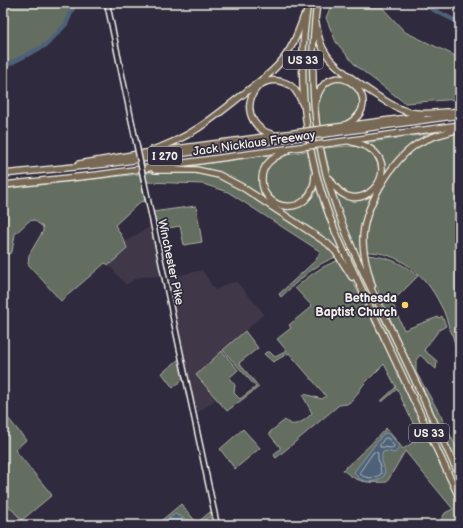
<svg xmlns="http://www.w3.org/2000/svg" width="463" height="528" viewBox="0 0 463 528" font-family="'Balsamiq Sans',sans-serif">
<rect width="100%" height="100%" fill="#2f2a3d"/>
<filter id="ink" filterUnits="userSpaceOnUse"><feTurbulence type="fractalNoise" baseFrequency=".025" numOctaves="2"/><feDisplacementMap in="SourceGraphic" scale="8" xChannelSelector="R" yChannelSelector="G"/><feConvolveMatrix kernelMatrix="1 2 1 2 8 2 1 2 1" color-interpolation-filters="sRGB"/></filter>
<g filter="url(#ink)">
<path fill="#40374a" d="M152,225L161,273L160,276L141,277L133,280L126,285L109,265L127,250L125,242Z
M202,270L215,290L229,283L237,282L264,314L197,375L216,399L196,414L190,415L163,279Z
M4,499L22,520L17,525H3Z"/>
<path fill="#646d60" stroke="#acafa4" d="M3,3H75L66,24L46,45L3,67Z
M310,3H315L311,85L329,192L416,387L460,481V495L341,242L327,205L311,140L305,86V57Z
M332,3L379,4L405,32L460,58V99L405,103L356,66L336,42L326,18Z
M342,80L358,90L361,103L358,113L343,124L320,127C319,112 314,93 329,83C332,81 338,81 342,80Z
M441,132L405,152L365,213L366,270L350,236L332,188L342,195L371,193L383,167L364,143Z
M460,132V360L451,331L450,330C447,321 445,312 440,304C426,275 399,251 365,252C365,245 363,237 364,230C370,204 396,158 419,144C431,138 446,134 460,132Z
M348,146L364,147L375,155L380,170L375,186L359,195L347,194L339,188L333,181L330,174L324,148Z
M307,151L311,171L312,187L303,200L289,205L277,202L266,191L264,175L270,162L282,155Z
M278,154L266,163L263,192L286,208L313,193L316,186L328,223L346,262L340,254L228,178L182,167Z
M195,171L224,178L331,248L348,272L405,387L460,505V525H438L445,513L453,509L405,451L387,482C367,483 358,483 343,470L370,445L386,428L403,449L420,438L397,389L382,402L381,401L396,387L384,364L363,385L353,400L347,404L339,405L276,458L275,457L274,454L280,449V447L270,435V432L285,420C287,422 289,423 291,424C298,426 308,418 312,413L303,396L304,394L322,399L326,396L289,353L273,362L264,354L266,352H270L275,357L287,351L277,339L291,328L289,325L312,306L295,288C308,277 321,266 337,261L336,257C315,264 297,282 281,297L279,294L316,260L320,252L318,250L228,192L203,184L146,182L144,173Z
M140,174L145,201L140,202L115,225L125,242L127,249L109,265L105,263L61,301L28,264L29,255L43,231V227L34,220L29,221L15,234L12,252L9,254L3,251V189Z
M196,206L202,242L184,245L180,226L156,230L152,212Z
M366,255C386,256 403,263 418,276L392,302L404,330L438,317L439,318L442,316L446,326L439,330L424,350L437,361L436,369L420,355L416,360V372L441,416L460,455V471L381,299Z
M245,331L258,348L239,363L259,387L227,411L196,375L222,351L238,370L229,378L235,385L234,393L240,399L256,387L223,350Z
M179,359L183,379L173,388L162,373Z
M3,412L26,440L15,450L52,495L22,520L3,500Z
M243,429L260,448L235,469L220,449Z
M181,504L197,523L210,512L211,514L213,513L215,525H214L213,521L209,517L198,525H156Z"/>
<path fill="#4e6279" stroke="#909ba5" d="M386,433C392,435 397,442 399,448L395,453L386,451L383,452C379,461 387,468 384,476C375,484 360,484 354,472L383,434Z
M175,514L188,520L190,524L189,525H160Z"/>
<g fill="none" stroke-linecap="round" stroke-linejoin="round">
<path stroke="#b2b8bc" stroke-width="1" d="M385,438H388L394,446L393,448L380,447V445Z
M374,452L378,453C377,461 381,467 381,474C375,479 366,479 360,474V472Z"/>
<path stroke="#4e6279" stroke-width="4.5" d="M420,3L460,23
M3,67L46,45L66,24L75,3"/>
<defs>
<path id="secondary" d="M107,3L137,147
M144,181L217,525"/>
<path id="highway" d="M308,3C294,85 308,172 342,247L460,499
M317,3C308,73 313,143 337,209C353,255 376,298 397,342C418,387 439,432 460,477
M316,23C318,35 320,46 327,55C338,71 391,108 409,112C421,115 434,113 446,112
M316,101C329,48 394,102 345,125
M442,113L460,111
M330,128L422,116
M332,133L460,115
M274,135C234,125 248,71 283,82C294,85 299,95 303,105
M331,143L460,125
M152,150C189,139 216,116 246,92C260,81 276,70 286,55C295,43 299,29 304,16
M287,151C280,154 274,157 269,162C264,167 262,172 262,179C261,212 313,220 315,175
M79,164L138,154L294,133
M155,170H196L219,175L242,187L327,243L336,252L352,277
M3,174L105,164L293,138
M330,179C355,226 406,171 369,148C363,144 355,143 349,141
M3,185L97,175L300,147
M372,286C368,271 363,256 363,241C362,210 391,161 417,144C430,136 445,133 460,129"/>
</defs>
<use href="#secondary" stroke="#f4f1e8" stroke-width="7"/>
<use href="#highway" stroke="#f4f1e8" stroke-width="8"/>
<use href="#secondary" stroke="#2f2a3d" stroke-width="4"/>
<use href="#highway" stroke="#776954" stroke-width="5.5"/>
<defs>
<path id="secondary-bridge" d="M137,147L144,181"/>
<path id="highway-bridge" d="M294,133L330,128
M293,138L332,133
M300,147L331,143"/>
</defs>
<use href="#secondary-bridge" stroke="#f4f1e8" stroke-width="7" stroke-linecap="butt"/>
<use href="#highway-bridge" stroke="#f4f1e8" stroke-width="8" stroke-linecap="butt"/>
<use href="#secondary-bridge" stroke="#2f2a3d" stroke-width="4"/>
<use href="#highway-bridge" stroke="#776954" stroke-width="5.5"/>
</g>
</g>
<circle fill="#ffd166" stroke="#2f2a3d" stroke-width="1.5" cx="405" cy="305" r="4"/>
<g text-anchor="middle" stroke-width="3.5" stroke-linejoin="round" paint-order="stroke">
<g fill="#2f2a3d" stroke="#b9b5b5" stroke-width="1">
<rect x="283" y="51" width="40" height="18" rx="3"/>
<rect x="148" y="147" width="34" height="18" rx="3"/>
<rect x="409" y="424" width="40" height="18" rx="3"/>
</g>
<g font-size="11" font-weight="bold" fill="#f4f1e8">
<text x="303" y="64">US 33</text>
<text x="165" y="160">I 270</text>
<text x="429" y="437">US 33</text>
</g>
<g font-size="12" fill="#f4f1e8" stroke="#2f2a3d">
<text transform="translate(254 143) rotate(-8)" y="4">Jack Nicklaus Freeway</text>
<text transform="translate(171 262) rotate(78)" y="4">Winchester Pike</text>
</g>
<g font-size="12" font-weight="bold" fill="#f4f1e8" stroke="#2f2a3d" text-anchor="end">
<text x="397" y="302">Bethesda<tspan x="397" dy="14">Baptist Church</tspan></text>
</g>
</g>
<rect width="463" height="528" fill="none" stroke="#2f2a3d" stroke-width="16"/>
<rect x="8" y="8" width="447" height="512" fill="none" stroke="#f4f1e8" stroke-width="1.5" filter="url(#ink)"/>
</svg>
